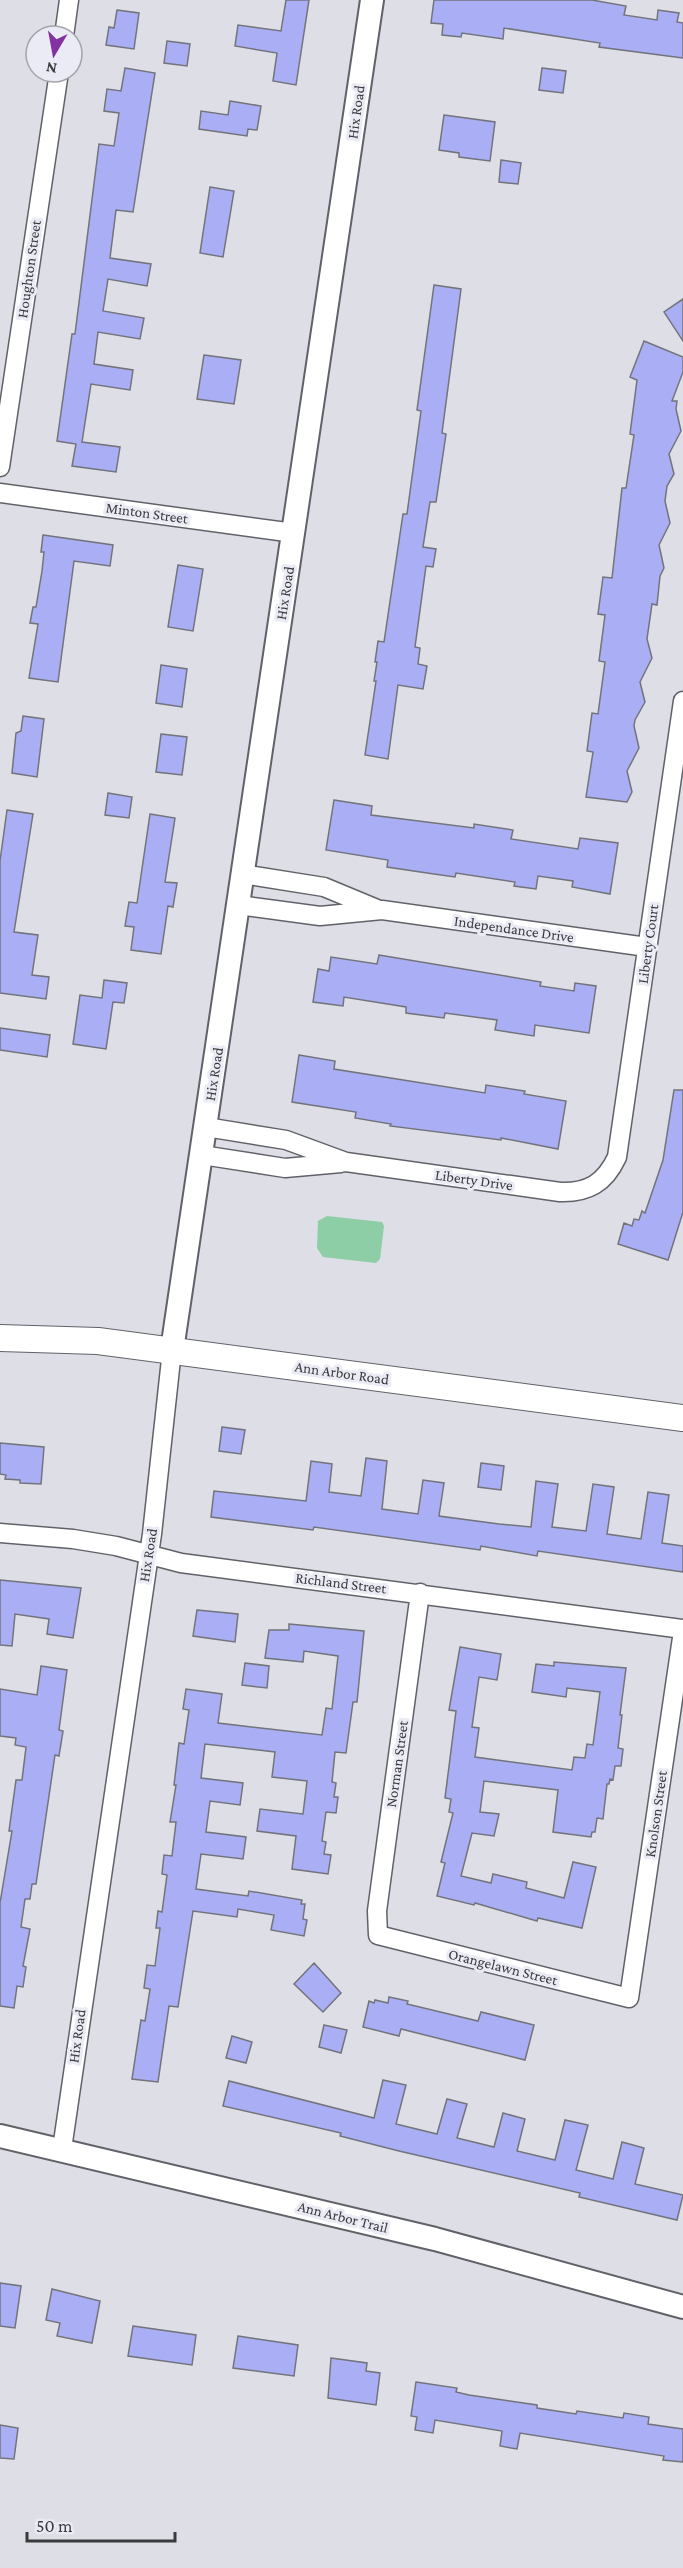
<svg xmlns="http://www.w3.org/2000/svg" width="683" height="2568" viewBox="0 0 683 2568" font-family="'Crimson Pro',serif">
<rect width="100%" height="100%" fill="#dddee6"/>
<path fill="#8dcea6" d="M327,1216L382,1222L384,1226L380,1259L376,1263L323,1257L317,1248L318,1221Z"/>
<path fill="#aaaff5" stroke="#73747b" stroke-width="1.5" d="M286,0H309L296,85L273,81L277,53L235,46L238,25L281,31Z
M434,0H592L626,6L624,15L657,20L658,10L679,13L677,22L683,23V58L599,47L600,43L504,28L503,39L462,33L461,37L442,35L443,24L431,23Z
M117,10L139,13L134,49L106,45L109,27L114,28Z
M167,41L190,44L187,66L164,63Z
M125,68L155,73L133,212L116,210L110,258L151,264L147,286L108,279L103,311L144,318L140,339L98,332L94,364L133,370L130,390L91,384L82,442L120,447L116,472L72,466L76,444L57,441L72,334H75L99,144L114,146L119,113L104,111L107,89L121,91Z
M542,68L566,71L563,93L539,90Z
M230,101L261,106L257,130L248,129L247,136L199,129L201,111L228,115Z
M444,115L495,122L490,161L459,157V153L439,150Z
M501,160L521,163L518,184L499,182Z
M210,187L234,191L223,257L200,253Z
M434,285L461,289L442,433L446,434L436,502H430L423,547L436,549L433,567L426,566L415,647L420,648L418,664L427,666L423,689L398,685L388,759L365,755L376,681H374L377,662H375L378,641L384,642L403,514H407L421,411L417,410Z
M683,299V341L664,312Z
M644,341L683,357V372L672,401H677L676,409L681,431L669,454L674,474L667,486L665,501L670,523L659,545L664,568L660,576L657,605L652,604L647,639L652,658L640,682L645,702L635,720L634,726L639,748L627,771L632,792L627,802L586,797L593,752L587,751L592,713L598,714L605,662L599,661L605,615L598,614L603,577L612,578L622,488H626L634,435L630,434L637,380L630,377Z
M204,355L241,360L234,404L197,399Z
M43,535L113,545L110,566L74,561L58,682L29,678L38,624L30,623L33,607H36L42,571L44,552H41Z
M178,565L203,569L193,631L168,627Z
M161,665L187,669L182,707L156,703Z
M23,716L44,719L37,777L12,773L16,733L21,731Z
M161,734L187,737L182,775L156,772Z
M108,793L132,797L129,818L105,815Z
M334,800L372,806L371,815L474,828V824L513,830L511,839L578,849L580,838L618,843L610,894L572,887L573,881L538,876L536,889L514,886L515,882L456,873L455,877L434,874L387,867L388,860L326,850Z
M7,810L33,814L14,932L38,935L32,975L49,977L46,999L0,993V861Z
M150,814L175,818L165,882L177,883L173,907L168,906L161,954L131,950L134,927L125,926L129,902L137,903Z
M379,955L541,982L540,986L574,991L575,983L596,986L589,1033L535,1025L534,1036L495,1030L497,1020L445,1013L444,1018L406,1013V1007L344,997L343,1006L313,1002L318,969L329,971L331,957L377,964Z
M104,980L127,983L124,1003L113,1002L106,1049L73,1044L80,995L102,998Z
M0,1028L50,1035L47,1057L0,1050Z
M299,1055L335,1061L334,1069L485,1093L486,1085L525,1091L524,1094L566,1101L558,1149L501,1138V1140L390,1126L391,1124L355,1118L356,1112L292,1102Z
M674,1090H683V1212L668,1260L618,1244L624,1223L632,1226L634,1219L639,1220L642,1211L645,1213L663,1160Z
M222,1427L245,1430L241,1454L219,1451Z
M0,1443L44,1447L41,1484L20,1483V1480L5,1479L6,1475L0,1474Z
M366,1458L387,1461L382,1509L418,1514L423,1480L444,1483L439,1516L499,1524L531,1527L536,1481L558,1484L552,1527L586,1531L593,1484L614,1487L607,1534L641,1539L648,1492L669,1495L662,1543L683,1546V1572L538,1551L537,1556L481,1546L480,1550L314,1527L313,1530L211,1517L214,1491L306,1501L311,1461L332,1464L329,1492L361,1496Z
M481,1463L504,1466L501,1490L478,1487Z
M0,1580L81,1588L73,1638L47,1634L49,1619L15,1614L12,1646L0,1645Z
M197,1610L238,1614L235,1642L193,1636Z
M289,1624L364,1631L357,1702H353L346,1753L335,1752L332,1782L336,1783L334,1797H338L336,1813L326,1812L322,1841L326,1842L324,1854L331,1855L328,1874L292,1869L296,1836L257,1831L260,1809L303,1814L307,1781L272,1777L275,1752L205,1744L201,1778L243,1783L240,1805L210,1801L206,1832L246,1837L243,1859L201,1854L196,1889L248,1896L249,1891L302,1900L301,1904H305L303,1919L307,1920L304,1936L271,1930L274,1915L238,1909L237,1917L193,1911L178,2007L169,2006L158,2082L132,2079L141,2020L145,2021L150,1989L144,1988L147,1965L155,1966L160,1928H156L158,1911L162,1912L167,1875L162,1874L164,1855L172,1856L176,1822H170L176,1785H174L179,1743L184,1744L189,1710L183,1709L186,1689L222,1694L218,1723L322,1735L326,1708L332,1709L338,1656L304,1651L303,1662L265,1658L269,1630H289Z
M460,1647L501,1654L497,1680L479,1677L472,1727L479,1728L475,1757L572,1770L574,1757L585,1758L587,1744L593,1745L600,1692L567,1688L566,1697L532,1692L536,1664L554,1666V1662L626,1668L620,1715H622L618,1748L623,1749L621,1766H615L613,1780L610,1779L609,1784H607L603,1819L597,1818L595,1832H592L591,1837L553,1832L558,1790L484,1781L480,1812L499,1814L494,1836L472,1833L461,1876L491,1883L493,1874L527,1882L526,1888L564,1898L573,1862L596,1867L582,1928L538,1918L537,1921L475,1903L474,1905L437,1896L445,1863L441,1862L453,1813L449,1812L451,1799L445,1798L456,1711L449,1710Z
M245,1663L269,1666L267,1688L242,1685Z
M41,1666L67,1670L59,1730L63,1731L59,1756L55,1755L36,1884H32L30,1899H25L21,1927L30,1929L23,1966L26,1967L23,1987L17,1986L14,2008L0,2006V1903L12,1831H9L16,1780H22L26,1747L15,1745L16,1738L0,1736V1689L37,1695Z
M314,1963L341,1993L323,2012L294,1984Z
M389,1997L408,2001L407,2004L478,2021L481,2012L534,2025L525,2060L401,2029L399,2036L363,2027L369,2001L374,2003L375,2000L388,2003Z
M324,2025L347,2030L341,2053L319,2047Z
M232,2036L252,2042L246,2063L226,2058Z
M383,2080L406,2085L396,2124L437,2134L447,2099L467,2104L457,2138L494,2147L503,2113L525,2119L517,2151L555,2160L565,2120L588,2125L576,2170L613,2179L622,2142L644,2148L635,2184L683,2195L677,2220L579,2197L580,2193L399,2151L340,2136L341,2133L223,2106L229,2081L374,2118Z
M0,2283L21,2286L15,2328L0,2326Z
M52,2289L100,2301L92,2343L57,2336L60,2323L46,2320Z
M133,2326L196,2335L192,2365L128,2356Z
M238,2336L298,2345L294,2376L233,2368Z
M331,2358L367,2363L366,2371L380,2373L376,2405L328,2398Z
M416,2382L457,2388L456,2392L469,2395L537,2405V2408L576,2414L577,2411L623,2418L624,2413L649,2417L648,2424L683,2429V2462L663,2460L664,2456L520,2433L517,2449L500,2446L502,2431L435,2420L433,2433L415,2430L417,2417L411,2416Z
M0,2425L18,2428L14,2459L0,2458Z"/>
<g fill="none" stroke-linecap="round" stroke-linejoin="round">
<defs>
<path id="minor" d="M64,36L69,0
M0,467L59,72
M0,493L294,533
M243,874L324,887L377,909
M238,905L320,916L382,910L647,947
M206,1127L286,1140L346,1162L560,1192C588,1193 605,1183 617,1157L683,701
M202,1155L285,1168L341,1163
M0,1533L73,1539L116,1546L181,1563L683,1629
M420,1593L377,1911L378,1935L629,1998L683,1631
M62,2149L152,1534L172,1350"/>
<path id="tertiary" d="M172,1350L372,0
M0,2136L435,2239L683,2307"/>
<path id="secondary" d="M0,1338L98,1341L683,1418"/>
</defs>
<use href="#minor" stroke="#616269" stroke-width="21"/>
<use href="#tertiary" stroke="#616269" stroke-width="26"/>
<use href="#secondary" stroke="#616269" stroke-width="28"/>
<use href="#minor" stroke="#fff" stroke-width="18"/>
<use href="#tertiary" stroke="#fff" stroke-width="22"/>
<use href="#secondary" stroke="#fff" stroke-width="26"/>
</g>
<g text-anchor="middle" stroke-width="6" stroke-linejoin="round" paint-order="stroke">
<g font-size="15" fill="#3a3a3e" stroke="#eaebf4">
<text transform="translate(356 112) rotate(-82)" y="5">Hix Road</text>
<text transform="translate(29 269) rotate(-82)" y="5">Houghton Street</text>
<text transform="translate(147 513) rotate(8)" y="5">Minton Street</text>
<text transform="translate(285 593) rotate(-81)" y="5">Hix Road</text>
<text transform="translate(514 929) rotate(8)" y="5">Independance Drive</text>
<text transform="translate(648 944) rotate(-82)" y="5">Liberty Court</text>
<text transform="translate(214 1074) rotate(-81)" y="5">Hix Road</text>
<text transform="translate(474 1180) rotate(8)" y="5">Liberty Drive</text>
<text transform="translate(342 1373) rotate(8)" y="5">Ann Arbor Road</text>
<text transform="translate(148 1555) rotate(-81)" y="5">Hix Road</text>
<text transform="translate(341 1583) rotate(7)" y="5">Richland Street</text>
<text transform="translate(397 1764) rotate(-82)" y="5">Norman Street</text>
<text transform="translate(656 1814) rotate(-82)" y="5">Knolson Street</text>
<text transform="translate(503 1967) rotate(14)" y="5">Orangelawn Street</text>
<text transform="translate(77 2036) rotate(-82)" y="5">Hix Road</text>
<text transform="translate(343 2217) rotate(14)" y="5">Ann Arbor Trail</text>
</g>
</g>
<g transform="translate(54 54) rotate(190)"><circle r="28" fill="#eaebf4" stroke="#a4a4ab" stroke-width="1.5"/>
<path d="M0-4.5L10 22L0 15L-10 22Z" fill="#8432a1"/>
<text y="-9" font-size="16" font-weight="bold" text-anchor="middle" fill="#3a3a3e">N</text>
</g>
<path d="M27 2532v9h148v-9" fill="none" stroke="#3a3a3e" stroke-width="3"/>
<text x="36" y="2532" font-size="18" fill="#3a3a3e" stroke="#eaebf4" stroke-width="4.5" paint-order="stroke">50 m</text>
</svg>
